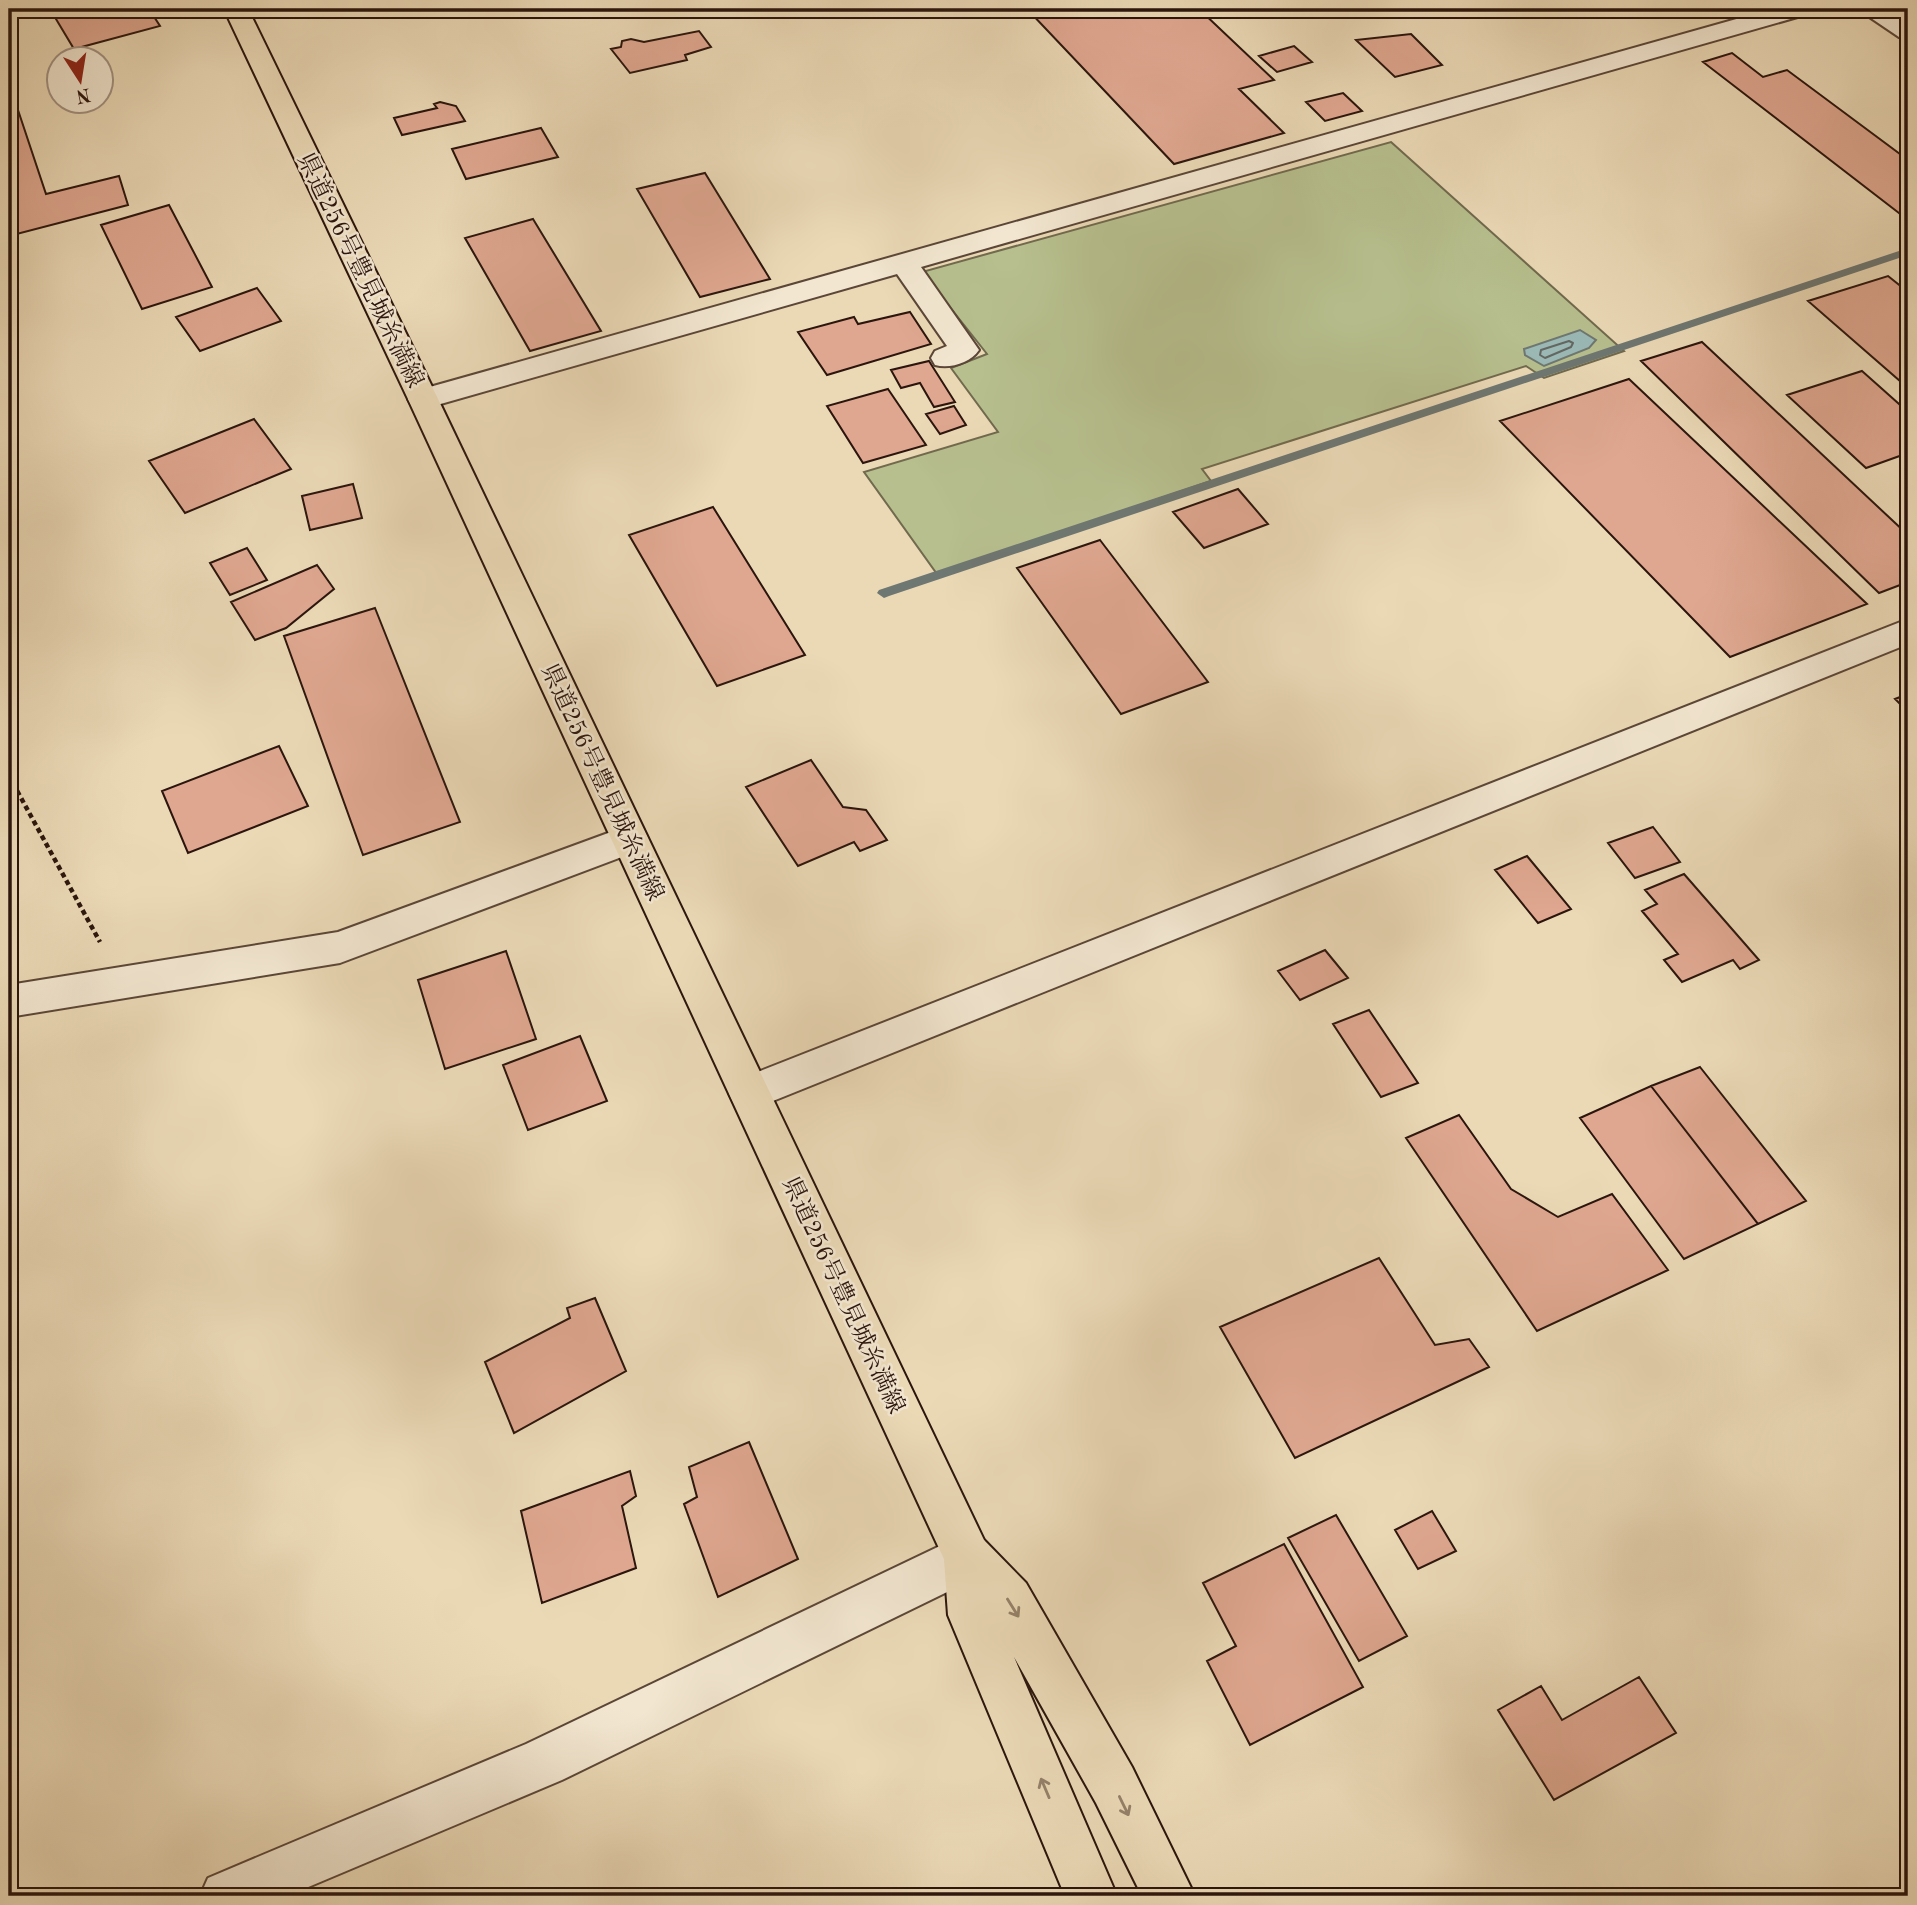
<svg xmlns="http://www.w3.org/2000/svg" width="1917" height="1905" viewBox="0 0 1917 1905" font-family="'Old Standard TT','Noto Serif JP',serif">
<rect width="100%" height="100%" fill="#ebd9b6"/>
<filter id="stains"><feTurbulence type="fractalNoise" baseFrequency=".00286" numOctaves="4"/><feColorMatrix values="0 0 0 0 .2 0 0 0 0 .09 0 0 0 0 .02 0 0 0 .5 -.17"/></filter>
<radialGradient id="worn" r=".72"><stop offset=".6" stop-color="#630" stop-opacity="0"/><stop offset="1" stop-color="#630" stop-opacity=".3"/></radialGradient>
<path fill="#b7bf8e" stroke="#716a4e" stroke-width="2" d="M1391,142L1624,351L1544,378L1526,366L1202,469L1211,481L937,574L864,472L998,432L951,368L987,354L922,272Z"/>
<path fill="#9bb9b6" stroke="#6e7772" stroke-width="2" d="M1580,330L1596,340L1589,348L1544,366L1525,355L1524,349Z"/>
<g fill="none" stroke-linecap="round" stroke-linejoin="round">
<path stroke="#636762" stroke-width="2" d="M1569,341L1573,343L1571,347L1545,358L1540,355L1541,350Z"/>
<path fill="#6e7772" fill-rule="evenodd" d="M1908,248V255L889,596L884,598L877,593L879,590Z"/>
</g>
<path fill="#dfa790" stroke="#2b150d" stroke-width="2" d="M50,9H149L160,26L74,49Z
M1027,9H1199L1274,80L1239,89L1284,133L1174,164Z
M699,31L711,47L685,55L687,60L630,73L611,49L621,47L622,41L631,39L644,42Z
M1411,34L1442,65L1395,77L1356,40Z
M1294,46L1312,62L1277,72L1259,56Z
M1732,53L1763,77L1787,70L1908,160V220L1703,62Z
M9,83L46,194L119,176L128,205L9,236Z
M1343,93L1362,111L1325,121L1306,102Z
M440,102L456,106L465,121L402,135L394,118L437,108L434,104Z
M541,128L558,157L466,179L452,149Z
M705,173L770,279L700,297L637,189Z
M169,205L212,287L142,309L101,225Z
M533,219L601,331L530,351L465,238Z
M1888,276L1908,292V388L1808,301Z
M257,288L281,321L200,351L176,317Z
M910,312L931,344L827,375L798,332L854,317L858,324Z
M1702,342L1908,535V582L1879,593L1641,361Z
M929,361L955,402L934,407L920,383L901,388L891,370Z
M1862,371L1908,412V453L1866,468L1787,395Z
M1629,379L1867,604L1730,657L1500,421Z
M888,389L926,445L863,463L827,406Z
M954,406L966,425L940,434L926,414Z
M254,419L291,469L185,513L149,461Z
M353,484L362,518L310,530L302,496Z
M1238,489L1268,524L1204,548L1173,512Z
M713,507L805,655L717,686L629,535Z
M1100,540L1208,682L1121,714L1017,568Z
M247,548L267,580L230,595L210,563Z
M317,565L334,589L286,628L255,640L231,602Z
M375,608L460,822L363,855L284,636Z
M1908,694V712L1895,699Z
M279,746L308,806L188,853L162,791Z
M811,760L843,807L866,810L887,840L860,851L854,842L798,866L746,787Z
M1653,827L1680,862L1635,878L1608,843Z
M1527,856L1571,909L1538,923L1495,870Z
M1684,874L1759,960L1740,969L1733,960L1682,982L1664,960L1678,954L1642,911L1657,904L1645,890Z
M1325,950L1348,978L1300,1000L1278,971Z
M506,951L536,1039L445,1069L418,980Z
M1369,1010L1418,1083L1381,1097L1333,1024Z
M580,1036L607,1101L528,1130L503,1065Z
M1700,1067L1806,1201L1758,1224L1651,1086Z
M1651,1086L1758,1224L1684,1259L1580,1118Z
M1459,1115L1511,1189L1558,1217L1612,1194L1668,1270L1537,1331L1406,1138Z
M1379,1258L1435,1345L1469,1339L1489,1367L1295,1458L1220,1327Z
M595,1298L626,1371L514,1433L485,1362L570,1318L567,1308Z
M749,1442L798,1559L718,1597L684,1504L697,1497L689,1467Z
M630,1471L636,1496L622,1506L636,1568L542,1603L521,1511Z
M1432,1511L1456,1551L1418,1569L1395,1530Z
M1336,1515L1407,1636L1359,1661L1288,1538Z
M1284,1544L1363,1687L1250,1745L1207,1661L1236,1646L1203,1583Z
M1639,1677L1676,1733L1554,1800L1498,1710L1541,1686L1562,1720Z"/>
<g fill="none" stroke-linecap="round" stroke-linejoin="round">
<defs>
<path id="minor" d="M671,9H696L693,14L684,16L674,14Z
M1772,9H1811L1808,14L921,267L979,350C970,363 950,369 935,365L931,358L935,351L947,346L897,274L423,409L412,406L408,399L412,392Z
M1862,9H1890L1908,21V39L1899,37L1865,14Z
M1908,619V644L763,1105L749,1110L735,1105L729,1093L735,1081Z
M630,825L643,829L648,839L643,849L340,963L9,1017V985L338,932Z
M967,1533L984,1540L991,1557L984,1574L562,1780L287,1896H200L208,1878L526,1744Z"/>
<path id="major" d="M224,9H248L438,399L984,1540L1026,1583L1132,1767L1195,1896H1142L1096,1803L1014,1657L1117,1896H1065L948,1615L944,1559L408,399Z"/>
</defs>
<use href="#minor" stroke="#5b4637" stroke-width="4"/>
<use href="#major" stroke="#2b150d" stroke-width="4"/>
<path stroke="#2b150d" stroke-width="4.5" stroke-dasharray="5 3.5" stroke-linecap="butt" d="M9,776L100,942"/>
<use href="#minor" fill="#f2e6d0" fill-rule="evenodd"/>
<use href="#major" fill="#ebd9b6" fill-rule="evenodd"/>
</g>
<defs><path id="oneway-shaft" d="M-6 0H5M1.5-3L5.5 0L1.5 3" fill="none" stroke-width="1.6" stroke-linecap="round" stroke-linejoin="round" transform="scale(1.75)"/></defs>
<g stroke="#95816a">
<use href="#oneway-shaft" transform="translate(1013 1608) rotate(58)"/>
<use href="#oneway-shaft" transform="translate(1045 1788) rotate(-113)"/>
<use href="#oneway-shaft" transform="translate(1124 1806) rotate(64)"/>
</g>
<g text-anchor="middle" stroke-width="5" stroke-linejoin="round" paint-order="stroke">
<g font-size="24" fill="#2b150d" stroke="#f2e6d0">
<text transform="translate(361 270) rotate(64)" y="8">県道256号豊見城糸満線</text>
<text transform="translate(603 782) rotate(65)" y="8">県道256号豊見城糸満線</text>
<text transform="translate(844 1295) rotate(65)" y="8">県道256号豊見城糸満線</text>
</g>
</g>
<rect width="1917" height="1905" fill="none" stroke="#ebd9b6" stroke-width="35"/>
<rect x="10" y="10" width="1896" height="1884" fill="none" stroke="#2b150d" stroke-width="3.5"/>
<rect x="18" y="18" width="1882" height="1870" fill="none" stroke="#2b150d" stroke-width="2"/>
<g transform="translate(80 80) rotate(168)"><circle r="33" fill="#f2e6d0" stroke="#a29282" stroke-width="2"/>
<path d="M0-5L12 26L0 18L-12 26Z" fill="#8f2418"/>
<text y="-10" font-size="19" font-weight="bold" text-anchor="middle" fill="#2b150d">N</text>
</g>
<rect width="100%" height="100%" filter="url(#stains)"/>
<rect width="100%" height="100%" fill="url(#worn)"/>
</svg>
